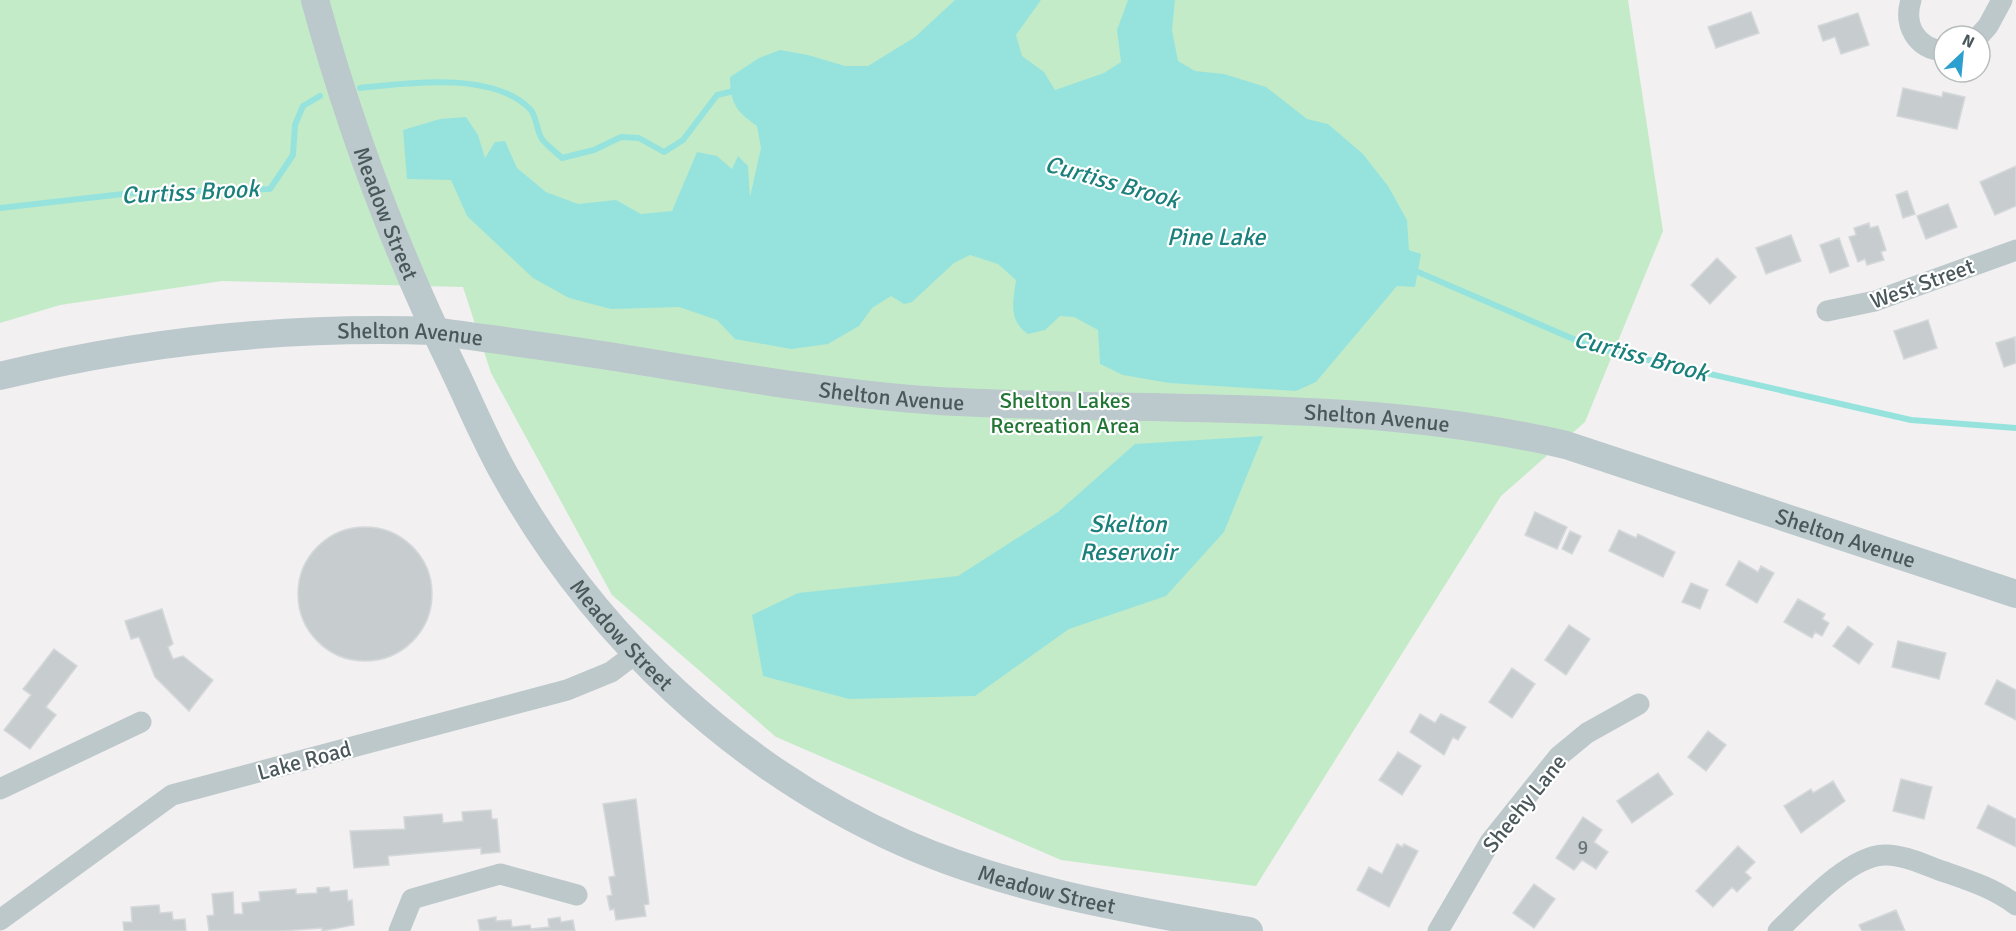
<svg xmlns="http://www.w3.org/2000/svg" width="2016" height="931" viewBox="0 0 2016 931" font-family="Signika,sans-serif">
<rect width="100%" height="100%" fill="#f2f0f1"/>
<path fill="#c4ebc8" d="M0,0H1628L1663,231L1585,422L1501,496L1256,886L1061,860L776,737L612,595L491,373L463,287L222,281L60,305L0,323Z"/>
<path fill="#96e3de" d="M955,0H1041L1016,35L1022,56L1044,72L1055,90L1104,73L1121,62L1117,30L1128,0H1175L1172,30L1178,61L1195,71L1224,74L1266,87L1307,119L1328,124L1363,154L1388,186L1407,220L1409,250L1421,254L1415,287L1397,286L1316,382L1296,391L1169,383L1123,375L1100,364L1098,330L1074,317L1060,316L1045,330L1028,334C1008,321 1013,301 1016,280L998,264L970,255L954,263L912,302L904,304L891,296L872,308L859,326L828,344L791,349L735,339L717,320L679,307L611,309L569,298L533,278L467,216L451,180L407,179L403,130L440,119L466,117L478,135L485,158L495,142L505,141L517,168L546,192L578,204L616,200L641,214L672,211L697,152L717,156L732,169L738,156L748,166L750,197L761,148L757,126C737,112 730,104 730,77L759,58L780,50L808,55L845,66H868L915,37Z
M1263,436L1224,532L1166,596L1069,629L975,696L849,699L763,676L752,615L798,593L958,576L1058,512L1135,444Z"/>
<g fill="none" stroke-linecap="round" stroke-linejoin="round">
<path stroke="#96e3de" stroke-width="6" d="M360,88C407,83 493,71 530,109C537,116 536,130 542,139C547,146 556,152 562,158L594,150L621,137L639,138L664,152L683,140L717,95L738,90
M0,208L132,193L270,189L293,155L295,125L303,106L320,96
M1411,269L1592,347L1911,420L2016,428"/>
</g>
<path fill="#c7cdcf" stroke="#d5d8db" stroke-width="1.5" d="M1751,12L1759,33L1716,48L1708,27Z
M1858,13L1869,45L1841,54L1835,37L1823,41L1818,26Z
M1903,88L1942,97L1943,92L1965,97L1957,129L1897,116Z
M2016,166V206L1995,215L1980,182Z
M1907,191L1915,214L1903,218L1896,195Z
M1948,204L1957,227L1926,239L1917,216Z
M1869,223L1870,228L1878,226L1886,250L1881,252L1884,260L1867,265L1865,259L1858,262L1849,237L1856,235L1854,228Z
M1791,235L1801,261L1766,274L1756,248Z
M1839,238L1849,266L1830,273L1820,245Z
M1717,258L1736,277L1710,304L1691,285Z
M1928,320L1937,348L1904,359L1894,331Z
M2015,337L2016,363L2004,367L1996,343Z
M1535,512L1567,527L1557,549L1525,535Z
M298 594a67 67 0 1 1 134 0a67 67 0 1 1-134 0Z
M1619,530L1636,538L1638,534L1675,552L1663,577L1609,551Z
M1570,531L1581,536L1572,554L1562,549Z
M1739,561L1758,572L1761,566L1774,573L1757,603L1726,585Z
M1691,583L1708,590L1700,609L1682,602Z
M1798,599L1825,614L1822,619L1829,623L1822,636L1815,632L1812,638L1784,622Z
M162,609L173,644L168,647L173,659L183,656L213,680L189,711L155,677L139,637L131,639L125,621Z
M1569,625L1590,639L1566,675L1545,660Z
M1848,626L1873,644L1859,664L1833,646Z
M1898,641L1946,653L1939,679L1892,667Z
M54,649L77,666L46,707L56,715L30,749L4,730L31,695L23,689Z
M1512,668L1535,684L1512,718L1489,702Z
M1997,680L2016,690V720L1985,704Z
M1420,714L1435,723L1441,714L1466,727L1458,740L1453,737L1444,755L1410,732Z
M1708,731L1726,745L1706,771L1688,757Z
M1398,752L1421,766L1402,795L1379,780Z
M1658,773L1673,794L1632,823L1617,801Z
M1901,779L1932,787L1924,819L1893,811Z
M1833,781L1845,801L1801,833L1784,806L1811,789L1813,793Z
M636,799L649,904L644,905L646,916L616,920L614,909L610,910L607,896L612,895L609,877L615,876L603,804Z
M1988,805L2016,819V847L1977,828Z
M491,810L492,819H497L500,852L481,854V848L388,856L389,865L354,868L350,831L405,829L404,817L442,814L443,823L463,821L462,812Z
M1583,817L1602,830L1594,842L1608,852L1596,869L1582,860L1574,870L1556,858Z
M1397,844L1402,847L1404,844L1418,851L1389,907L1357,890L1369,867L1382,874Z
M1738,846L1755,862L1745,872L1751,878L1737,892L1732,887L1713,907L1696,891Z
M1534,884L1555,899L1534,928L1513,913Z
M329,887L330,892L347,890L348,901L352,900L354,925L322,931V928L281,931H209L207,916L214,915L212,894L233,892L234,914H243L242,903L260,901L259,892L296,889V894L317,893V888Z
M159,905L160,913L172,912L173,920L185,919L186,931H124L123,922H132L131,907Z
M1896,910L1905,931H1862L1859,925Z
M496,917V921L511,920L512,927L530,925L531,929L549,927L548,919L560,917L561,922L573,920L575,931H480L478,920Z"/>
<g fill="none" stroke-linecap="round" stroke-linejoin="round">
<path stroke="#bdc8cb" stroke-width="21" d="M1911,0C1903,26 1917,49 1944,51
M1979,36L1988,26L2002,0
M1827,311L1875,301L2016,250
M0,789L141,722
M0,920L172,795L567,690L611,672L635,654
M399,931L412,899L500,874L577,895
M1438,931L1490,842L1559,756L1587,733L1639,704
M1778,931C1803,907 1849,856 1884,855C1902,854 1925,865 1942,871C1968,880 1994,888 2016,905"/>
<g stroke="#bbc8cc" stroke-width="28">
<path id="s1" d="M315,0C350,129 397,254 456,374C472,408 487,444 506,477C595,636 736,768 904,843C1013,891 1133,910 1249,931"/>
<path id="s2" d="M0,376C143,341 287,326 434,331C497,340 559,348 621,358C727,375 832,394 939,401C1148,413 1361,397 1566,445L2016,594"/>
</g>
</g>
<g text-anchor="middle" stroke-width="4.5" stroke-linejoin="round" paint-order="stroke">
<g font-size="20" fill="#697578">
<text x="1583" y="854">9</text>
</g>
<g font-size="22" fill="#4a585b" stroke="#fff">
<text dy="8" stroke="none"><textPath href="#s1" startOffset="225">Meadow Street</textPath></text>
<text transform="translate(1922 283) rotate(-20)" y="8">West Street</text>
<text dy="8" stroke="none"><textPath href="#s2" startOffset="414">Shelton Avenue</textPath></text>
<text dy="8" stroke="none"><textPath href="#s2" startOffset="900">Shelton Avenue</textPath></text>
<text dy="8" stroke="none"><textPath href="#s2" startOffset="1386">Shelton Avenue</textPath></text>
<text dy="8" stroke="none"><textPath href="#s2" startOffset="1872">Shelton Avenue</textPath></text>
<text dy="8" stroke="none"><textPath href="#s1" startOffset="711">Meadow Street</textPath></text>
<text transform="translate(304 760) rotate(-15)" y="8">Lake Road</text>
<text transform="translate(1524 803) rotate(-51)" y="8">Sheehy Lane</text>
<text dy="8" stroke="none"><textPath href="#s1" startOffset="1215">Meadow Street</textPath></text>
</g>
<g font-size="22" fill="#227635" stroke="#fff">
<text x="1065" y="408">Shelton Lakes<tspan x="1065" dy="25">Recreation Area</tspan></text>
</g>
<g font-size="24" font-style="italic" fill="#1a807b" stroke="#fff">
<text transform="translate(1112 182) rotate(16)" y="8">Curtiss Brook</text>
<text transform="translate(190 192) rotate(-3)" y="8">Curtiss Brook</text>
<text x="1216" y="245">Pine Lake</text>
<text transform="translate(1641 356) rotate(15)" y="8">Curtiss Brook</text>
<text x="1128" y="532">Skelton<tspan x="1128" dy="28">Reservoir</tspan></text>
</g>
</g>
<g transform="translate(1962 54) rotate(26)"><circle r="28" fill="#ffffff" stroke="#b7bcbd" stroke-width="1.5"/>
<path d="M0-4.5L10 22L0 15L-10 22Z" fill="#2d9fcf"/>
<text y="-9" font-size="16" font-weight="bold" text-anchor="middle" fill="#4a585b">N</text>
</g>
</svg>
